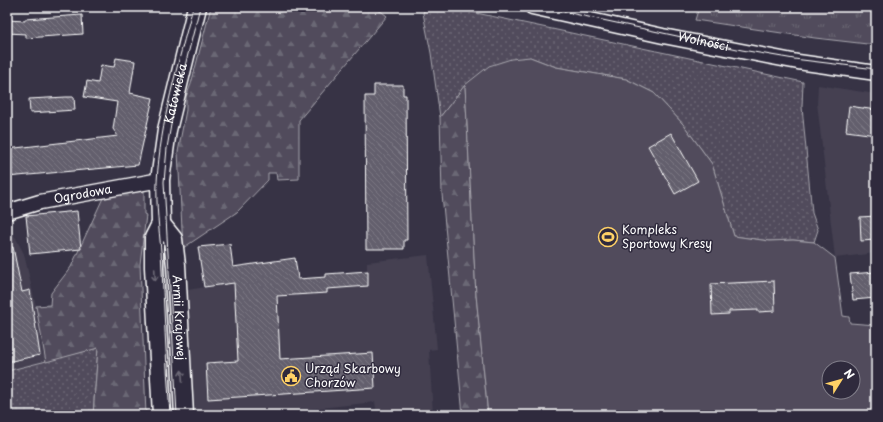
<svg xmlns="http://www.w3.org/2000/svg" width="883" height="422" viewBox="0 0 883 422" font-family="'Playpen Sans',sans-serif">
<defs>
<pattern id="grass-dots" width="8" height="8" patternUnits="userSpaceOnUse"><rect width="8" height="8" fill="#514c5c"/><path d="M2 2h.1M6 6h.1" fill="none" stroke="#6b6774" stroke-width="1.8" stroke-linecap="round"/></pattern>
<pattern id="forest-firs" width="22" height="20" patternUnits="userSpaceOnUse"><rect width="22" height="20" fill="#514c5c"/><path d="M5 1l3.5 6h-7zM16 11l3.5 6h-7z" fill="#6b6774"/></pattern>
<pattern id="park-tufts" width="24" height="20" patternUnits="userSpaceOnUse"><rect width="24" height="20" fill="#514c5c"/><path d="M3 7l-1-3M5 7V3M7 7l1-3M15 17l-1-3M17 17v-4M19 17l1-3" fill="none" stroke="#6b6774"/></pattern>
<pattern id="building-back-hatch" width="6" height="6" patternUnits="userSpaceOnUse"><rect width="6" height="6" fill="#635f6d"/><path d="M-1 5l2 2M0 0l6 6M5-1l2 2" fill="none" stroke="#7a7783"/></pattern>
</defs>
<rect width="100%" height="100%" fill="#373345"/>
<filter id="ink" filterUnits="userSpaceOnUse"><feTurbulence type="fractalNoise" baseFrequency=".025" numOctaves="2"/><feDisplacementMap in="SourceGraphic" scale="8" xChannelSelector="R" yChannelSelector="G"/><feConvolveMatrix kernelMatrix="1 2 1 2 8 2 1 2 1" color-interpolation-filters="sRGB"/></filter>
<g filter="url(#ink)">
<path fill="#444051" d="M818,85L876,94V253L835,258L817,103Z
M7,225H9L24,254L36,306L46,362L7,371Z
M428,255L437,349L429,350L433,414L377,415L375,402L256,415H195L190,410L182,291L235,282L326,277V274L367,271V262Z"/>
<path fill="url(#grass-dots)" stroke="#a8a6ae" d="M425,9L462,10L803,82L802,107L812,213L818,230L814,242L793,240L769,241L734,236L712,164L683,124L654,93L626,79L556,67L530,57L465,85L440,117L431,53L423,13Z
M98,348L93,415H7V371Z"/>
<path fill="url(#forest-firs)" stroke="#a8a6ae" d="M211,7H369L382,12L387,16L299,120V179L277,180L276,173H268V180L237,212L183,248L178,152L186,110V97L191,84Z
M465,85L476,295L488,415H463L442,194L440,117Z
M144,191V214L146,215L140,264L146,415H93L98,348L46,362L36,306L50,305L51,293L71,267L103,198L116,194Z"/>
<path fill="url(#park-tufts)" stroke="#a8a6ae" d="M699,7H876V45L815,38L695,20Z"/>
<path fill="#514c5c" stroke="#a8a6ae" fill-rule="evenodd" d="M530,57L556,67L626,79L654,93L683,124L712,164L734,236L769,241L793,240L814,242L835,258L843,316L849,317L850,323L876,325V415H488L476,295L465,85L489,66L511,59ZM829,368H853V392H829Z"/>
<path fill="url(#building-back-hatch)" stroke="#fff" d="M82,15L83,34L26,38V34L7,33V20L25,21V19Z
M116,58L135,61L130,93L153,98L138,165L7,177V149L118,136L113,129L117,102L84,97L87,81L98,83L101,65L114,67Z
M374,85H403V95H406L407,240H404V249H366L365,96H374Z
M66,97H74L75,110L30,113L29,99Z
M849,106L876,110V135L846,131Z
M671,133L698,181L675,194L648,146Z
M77,211L81,249L30,254L26,216Z
M876,216V240L861,241L860,217Z
M230,244L233,267L295,258L298,279L326,277V274L368,271V286L327,289V293L277,296L280,359L373,353L375,388L208,399L206,363L238,361L234,283L204,287L198,247Z
M13,247L22,292L30,290L40,355L7,362V248Z
M876,272V298L853,300L850,274Z
M774,281L775,311L758,312V310L729,311V314L712,315L711,284Z"/>
<g fill="none" stroke-linecap="round" stroke-linejoin="round">
<defs>
<g id="minor">
<path d="M532,7L663,36L798,62L876,73"/>
<path id="s1" d="M7,212L40,202L160,180"/>
</g>
<g id="tertiary">
<path id="s2" d="M161,224L173,239L176,265L184,415"/>
<path id="s3" d="M162,415L154,267V238L161,224L160,180L167,130L197,7"/>
</g>
</defs>
<use href="#minor" stroke="#fff" stroke-width="17"/>
<use href="#tertiary" stroke="#fff" stroke-width="21"/>
<use href="#minor" stroke="#2f2a3d" stroke-width="14"/>
<use href="#tertiary" stroke="#2f2a3d" stroke-width="18"/>
<g stroke="#fff" stroke-width="1">
<path id="s4" d="M542,7L742,50L794,59L876,69"/>
<path d="M170,415C166,361 164,306 161,251C159,228 156,205 157,182C160,122 178,65 193,7"/>
<path d="M177,415L164,182L167,148L173,113L200,7"/>
</g>
</g>
<defs><path id="oneway-shaft" d="M-6 0H5M1.5-3L5.5 0L1.5 3" fill="none" stroke-width="1.6" stroke-linecap="round" stroke-linejoin="round"/></defs>
<g stroke="#6d6a77">
<use href="#oneway-shaft" transform="translate(155 275) rotate(87)"/>
<use href="#oneway-shaft" transform="translate(182 376) rotate(-94)"/>
</g>
</g>
<defs>
<symbol id="stadium-ring" viewBox="-11 -11 22 22"><circle r="9.5" fill="#2f2a3d" stroke="#ffd166" stroke-width="1.5"/><path d="M0-5a6.5 5 0 1 0 0 10a6.5 5 0 1 0 0-10ZM-3.5-1.8h7v3.6h-7Z" fill="#ffd166"/></symbol>
<symbol id="civic-ring" viewBox="-11 -11 22 22"><circle r="9.5" fill="#2f2a3d" stroke="#ffd166" stroke-width="1.5"/><path d="M-.6-6.5H3V-4.5H.6V-3L4-1V1h2V6H-6V1h2V-1L-.6-3ZM-1.2 2.5V6h2.4V2.5Z" fill="#ffd166"/></symbol>
</defs>
<g fill-rule="evenodd">
<use href="#stadium-ring" x="597" y="226" width="22" height="22"/>
<use href="#civic-ring" x="280" y="365" width="22" height="22"/>
</g>
<g text-anchor="middle" stroke-width="3" stroke-linejoin="round" paint-order="stroke">
<g font-size="12" fill="#fff" stroke="#2f2a3d">
<text dy="4" stroke="none"><textPath href="#s4" startOffset="165">Wolności</textPath></text>
<text dy="4" stroke="none"><textPath href="#s3" startOffset="325">Katowicka</textPath></text>
<text dy="4" stroke="none"><textPath href="#s1" startOffset="78">Ogrodowa</textPath></text>
<text dy="4" stroke="none"><textPath href="#s2" startOffset="98">Armii Krajowej</textPath></text>
</g>
<g font-size="12" fill="#fff" stroke="#2f2a3d" text-anchor="start">
<text x="622" y="234">Kompleks<tspan x="622" dy="14">Sportowy Kresy</tspan></text>
<text x="305" y="373">Urząd Skarbowy<tspan x="305" dy="14">Chorzów</tspan></text>
</g>
</g>
<rect width="883" height="422" fill="none" stroke="#2f2a3d" stroke-width="24"/>
<rect x="12" y="12" width="859" height="398" fill="none" stroke="#fff" stroke-width="1.5" filter="url(#ink)"/>
<g transform="translate(841 380) rotate(53)"><circle r="19" fill="#2f2a3d" stroke="#827f8b"/>
<path d="M0-3L7 15L0 10L-7 15Z" fill="#ffd166"/>
<text y="-6" font-size="11" font-weight="bold" text-anchor="middle" fill="#ffffff">N</text>
</g>
</svg>
